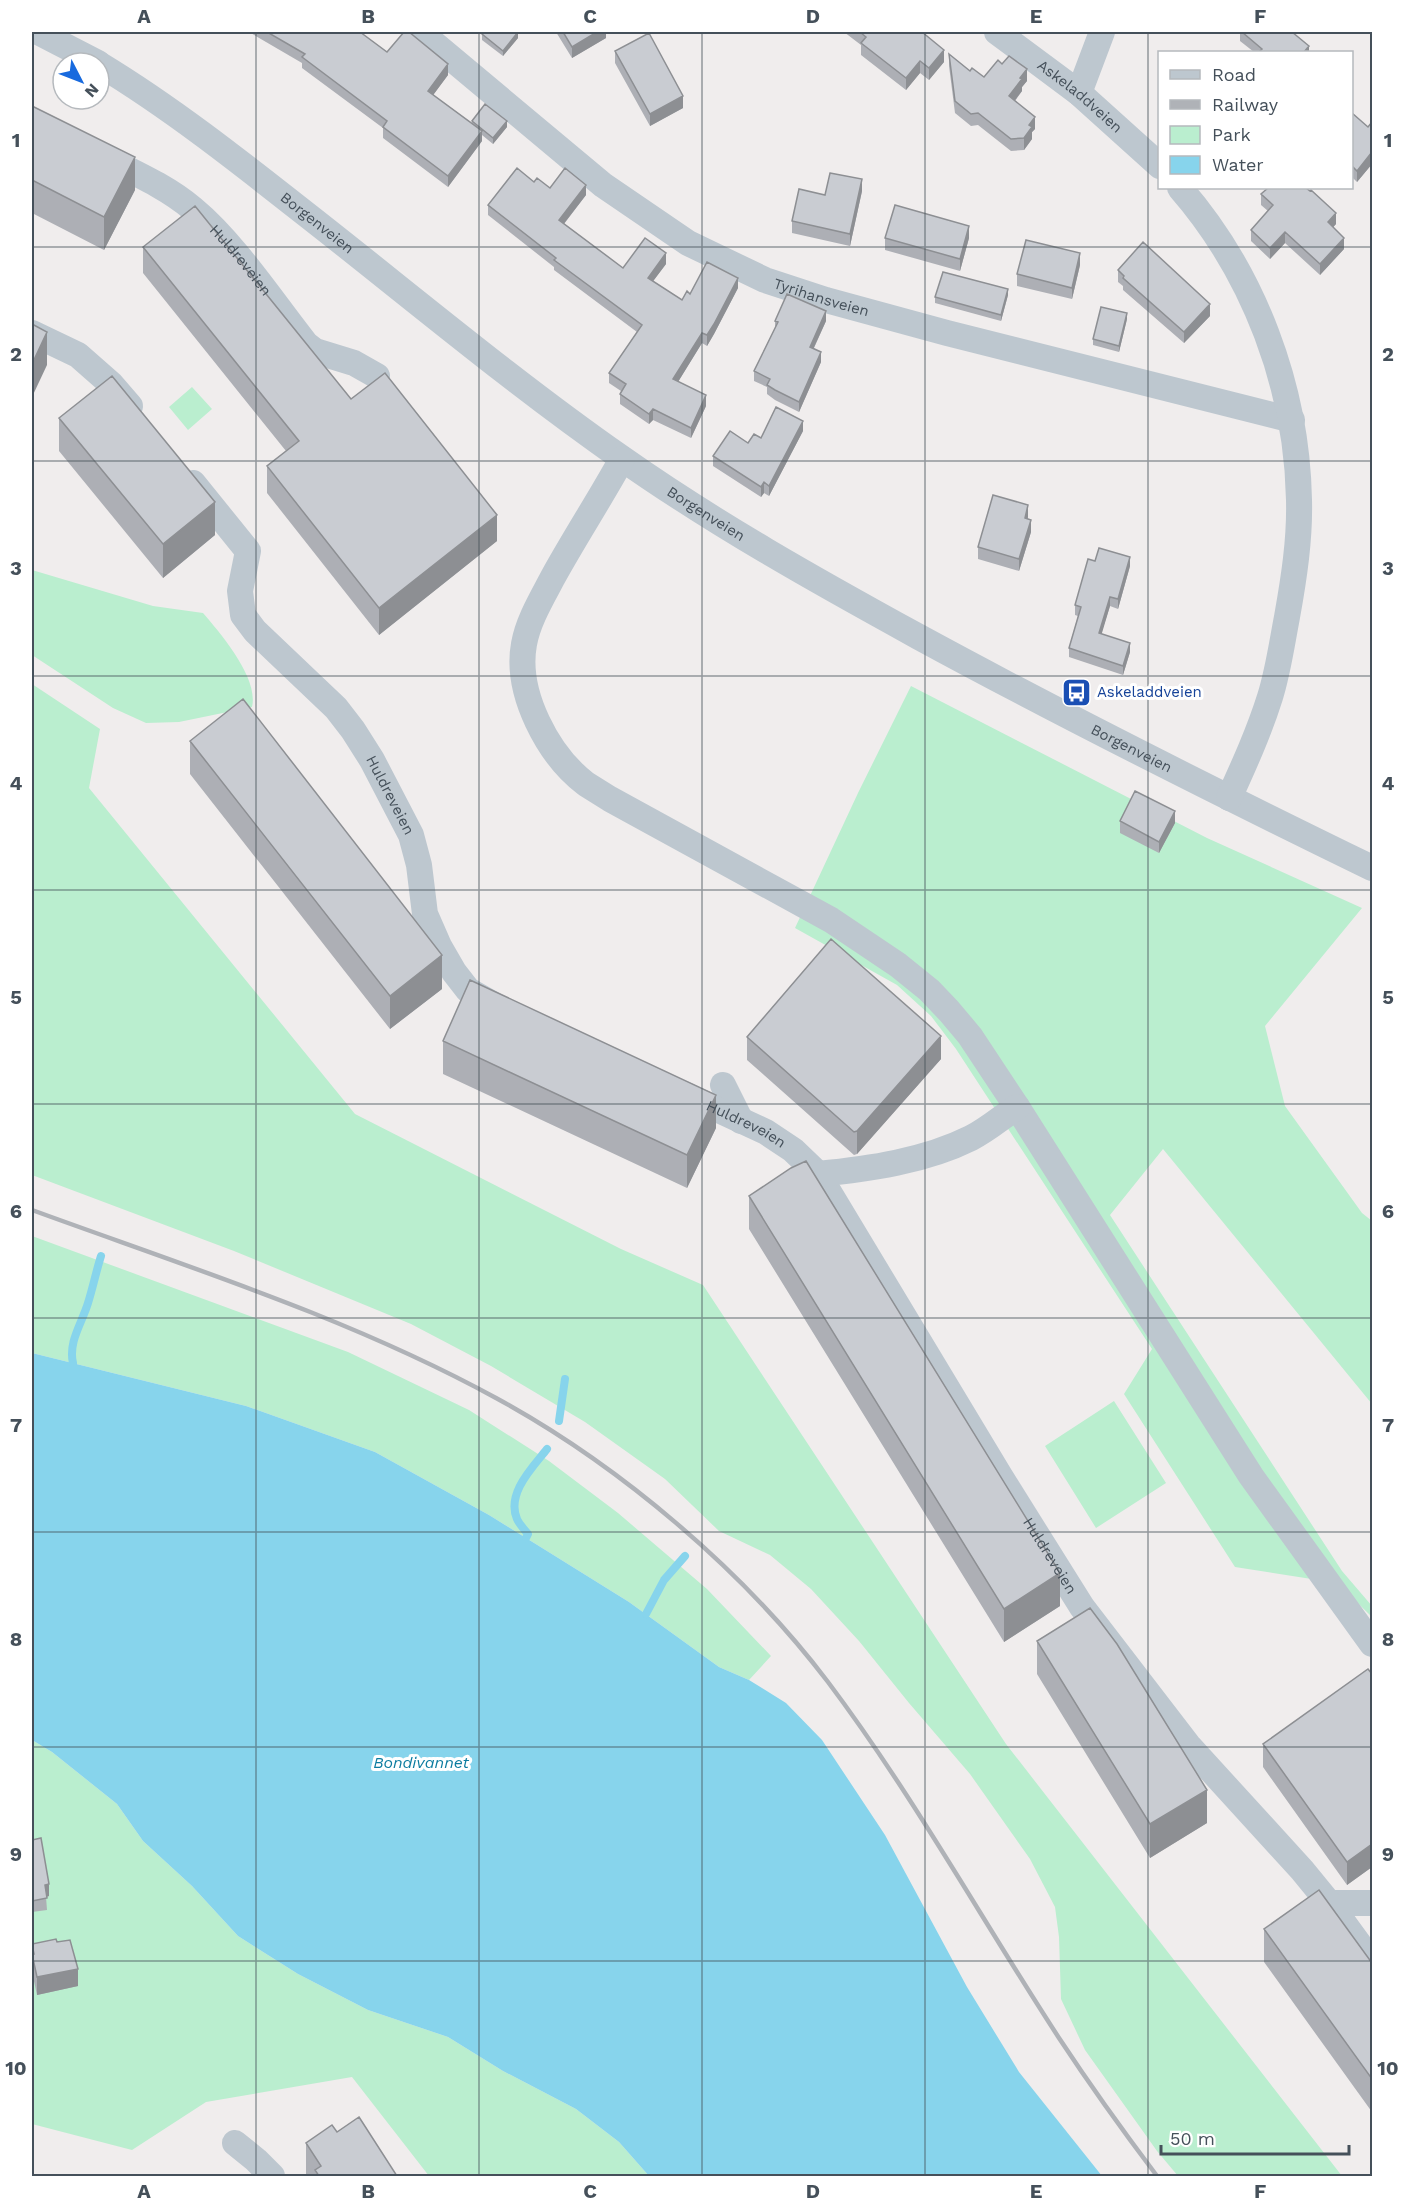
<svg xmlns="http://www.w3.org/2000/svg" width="1404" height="2208" viewBox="0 0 1404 2208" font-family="'Work Sans',sans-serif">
<rect width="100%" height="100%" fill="#f0eded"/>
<path fill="#baeecf" d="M192,387L212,409L188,430L169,407Z
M32,570L153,606L203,613C221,634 259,678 252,707L179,722L146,723L113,708L32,655Z
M32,684L100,729L89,788L355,1114L621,1249L703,1285L1006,1744L1342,2176H1178L1157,2151L1085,2050L1061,1999L1059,1937L1055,1907L1030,1859L970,1774L909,1703L859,1641L811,1589L770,1555L719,1531L665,1479L585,1422L491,1366L411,1324L234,1251L32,1175Z
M911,686L1207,838L1362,908L1265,1026L1285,1106L1362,1213L1372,1221V1404L1163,1149L1110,1215L1342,1571L1372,1606V1617L1337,1583L1235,1567L1124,1394L1152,1349L956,1049L931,1016L897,985L795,928L858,793Z
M32,1236L348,1352L469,1410L549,1461L618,1513L707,1589L771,1656L749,1680L719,1667L629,1602L489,1515L375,1452L246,1406L32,1353Z
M1114,1401L1166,1483L1096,1528L1045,1446Z
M32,1740L52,1752L117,1804L143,1841L192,1886L238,1936L298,1974L368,2010L448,2037L503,2071L576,2109L619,2142L649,2176H429L352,2077L206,2102L132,2150L32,2124Z"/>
<path fill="#87d4ec" d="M32,1353L246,1406L375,1452L489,1515L629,1602L719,1667L749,1680L786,1703L822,1740L885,1835L967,1987L1019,2072L1102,2176H649L619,2142L576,2109L503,2071L448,2037L368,2010L298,1974L238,1936L192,1886L143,1841L117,1804L52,1752L32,1740Z"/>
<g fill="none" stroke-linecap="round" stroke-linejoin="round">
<path stroke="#87d4ec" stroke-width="8" d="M73,1363C68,1342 82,1323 88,1303C93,1287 96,1272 101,1256
M559,1421L565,1379
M526,1538L528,1534C525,1530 519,1524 517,1519C506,1493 533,1467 547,1449
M646,1614L664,1580L685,1556"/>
<g stroke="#bdc7cf" stroke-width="26">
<path d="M38,32L98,63"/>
<path id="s1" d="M420,32L603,185L688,243L765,280L826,300L947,333L1292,420"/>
<path id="s2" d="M997,32L1079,93L1160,166"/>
<path id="s3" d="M99,64C170,107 236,159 302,211C407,293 510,380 620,457C715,524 817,581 919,637C1068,718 1220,794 1372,868"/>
<path d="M1079,93L1102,32"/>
<path id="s4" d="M105,158C135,173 167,187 193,209C234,243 272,301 306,344L315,351L354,363L377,376"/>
<path d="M1180,188C1254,273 1297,387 1299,500C1300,539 1294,578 1287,617C1282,643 1278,672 1270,697C1259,732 1244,765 1229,798"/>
<path d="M32,333L78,355L111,384L130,406"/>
<path d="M622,459C600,499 575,537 553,577C542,598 528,621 524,644C515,693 548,755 586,784C594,789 602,794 610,799L831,920L898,965L929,990L949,1011L970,1036L1017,1107L1251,1476L1372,1644"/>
<path id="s5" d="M193,483L248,551L240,591L243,615L255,631L336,708L353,730L372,760L411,835L419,865L425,914L439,946L454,972L468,990L496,1006"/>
<path d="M723,1085L741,1121"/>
<path id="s6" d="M684,1094L766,1132L793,1150L818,1174L1000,1476L1082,1607L1188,1745L1302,1870L1329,1903H1372"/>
<path d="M818,1174C869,1169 925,1161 971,1138C987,1130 1002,1117 1017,1107"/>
<path d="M1329,1903L1372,1962"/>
<path d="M235,2143L256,2160L272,2176"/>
</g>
<path stroke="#afb2b7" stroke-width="4.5" d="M32,1210C188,1267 350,1318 496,1398C619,1465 743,1570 828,1682C913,1795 982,1920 1059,2038C1090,2085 1123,2131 1157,2176"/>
</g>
<path fill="#adafb5" d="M249,32H360L387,52L448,75L433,95L472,123V121L507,127L493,144L482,135V141L448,187L383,138V128L302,68V63Z
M556,32H606V38L572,58Z
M844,32H922L944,62L929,80L920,73L906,90L861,55V45Z
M1240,32H1292L1309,52H1254L1240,41Z
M482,34L518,38L503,56L482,40Z
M615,51L683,108L650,126L615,63Z
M949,54L970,71L984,77L1027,81L1022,87V91L1015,101L1035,129L1032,132V139L1024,150L1011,151L978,125L971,126L955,113L949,66Z
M32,106L135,190L104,250L32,213Z
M1352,113L1368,127L1372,122V164L1357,182L1352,177Z
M534,182L550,188L586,195L564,224L623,268L666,264L653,281L682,300L690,294L738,288L714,334L707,346L702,343L678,382L706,406L691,438L653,420L649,424L620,404V394L621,391L609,383V373L637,332L554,270V267L488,215V205Z
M862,191L850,246L792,233V221L825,195Z
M1261,194L1336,224L1333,227L1344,249L1320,275L1285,243L1270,259L1251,241V230L1268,211L1261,205Z
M885,238H969L960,271L885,250Z
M143,247L351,399L497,541L379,635L267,493V466L286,451L143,273Z
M1080,265L1072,299L1017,286V274Z
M1118,270L1210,316L1184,343L1123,290V286L1118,282Z
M1008,295L1001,321L935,303V297Z
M1127,319L1119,352L1093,345V339Z
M775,321H826L814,348L821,362L799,412L775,400L767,394V387L754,381V371L775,328Z
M59,418L215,535L163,578L59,451Z
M803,431L769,496L764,493L761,497L713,466V456L761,438Z
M1028,517V519L1031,532L1019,571L978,559V547Z
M1095,561L1130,566L1118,609L1110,606L1101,634L1130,652L1123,675L1069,657V648L1078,616L1075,615V605Z
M190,741L442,989L390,1029L190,774Z
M1120,821L1175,823L1159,853L1120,833Z
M747,1037L941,1059L857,1154L854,1155L747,1060Z
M443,1041L716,1128L687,1188L443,1074Z
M749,1196L1060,1606L1004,1642L749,1229Z
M1037,1641L1207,1823L1150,1858L1037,1674Z
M1372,1674V1867L1347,1885L1263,1767V1744Z
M32,1840L49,1896L46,1897L47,1910L32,1912Z
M1264,1929L1372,1963V2112L1264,1962Z
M57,1942L78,1986L37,1995L32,1972V1944Z
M337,2132L397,2176H306V2143Z"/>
<path fill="#8d8f93" d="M518,32V38L503,56V51Z
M597,32H606V38L572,58V47Z
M1309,46V52H1304Z
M944,50V62L929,80V68Z
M920,61V73L906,90V78Z
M448,64V75L428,102V91Z
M1027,69V81L1022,87V91L1009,108V96L1020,78Z
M683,96V108L650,126V114Z
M1035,117V129L1032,132V139L1024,150V138L1029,125Z
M507,121V127L493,144V138Z
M482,131V141L448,187V176Z
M1372,152V164L1357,182V171Z
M135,157V190L104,250V217Z
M862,179V191L850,246V234Z
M586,185V195L559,230V220Z
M1336,213V224L1328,233V222Z
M969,226V238L960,271V259Z
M1285,232V243L1270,259V248Z
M1344,238V249L1320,275V264Z
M666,253V264L648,288V278Z
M1080,253V265L1072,299V288Z
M738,278V288L714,334L707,346V335Z
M1008,289V295L1001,321V315Z
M1210,304V316L1184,343V332Z
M826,311V321L810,356V347Z
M1127,313V319L1119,352V346Z
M47,332V365L32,397V364Z
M702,333V343L673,390V379Z
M821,352V362L799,412V402Z
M706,395V406L691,438V428Z
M653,409V420L649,424V414Z
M803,421V431L769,496V486Z
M764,482V493L761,497V487Z
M215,502V535L163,578V544Z
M1028,505V517L1025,530V518Z
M497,515V541L379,635V608Z
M1031,520V532L1019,571V559Z
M1130,557V566L1118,609V599Z
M1110,597V606L1099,643V633Z
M1130,643V652L1123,675V666Z
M1175,811V823L1159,853V842Z
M442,955V989L390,1029V996Z
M941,1036V1059L857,1154V1131Z
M716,1095V1128L687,1188V1155Z
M1060,1573V1606L1004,1642V1609Z
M1207,1790V1823L1150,1858V1824Z
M1372,1844V1867L1347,1885V1862Z
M49,1884V1896L45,1897V1885Z
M78,1969V1986L37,1995V1977Z"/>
<path fill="#c9ccd2" stroke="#8d8f93" stroke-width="1.5" d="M267,32H360L387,52L404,32H409L448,64L428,91L482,131L448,176L383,127L387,121L302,57L305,54Z
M484,32H518L503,51L482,34Z
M563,32H597L572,47Z
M860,32H922L944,50L929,68L920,61L906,78L861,43L866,37Z
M1242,32H1292L1309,46L1304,52H1259L1262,49Z
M649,33L683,96L650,114L615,51Z
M949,54L970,71L972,68L984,77L998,60L1002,64L1009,56L1027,69L1020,78L1022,79L1009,96L1035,117L1029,125L1032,127L1024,138L1011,139L978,113L971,114L955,101Z
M485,104L507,121L493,138L472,121Z
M32,106L135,157L104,217L32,180Z
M1352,113L1368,127L1372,122V152L1357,171L1352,166Z
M517,168L534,182L537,178L550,188L565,168L586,185L559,220L623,268L645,238L666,253L648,278L682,300L687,291L690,294L707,262L738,278L714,324L707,335L702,333L673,379L706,395L691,428L653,409L649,414L620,394L626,384L609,373L642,325L554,260L556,258L488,205Z
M830,173L862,179L850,234L792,221L799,189L825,195Z
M1268,188H1306L1310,191L1311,190L1336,213L1328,222L1344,238L1320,264L1285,232L1270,248L1251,230L1273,205L1261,194Z
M895,205L969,226L960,259L885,238Z
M195,206L351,399L385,373L497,515L379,608L267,466L299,441L143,247Z
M1026,240L1080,253L1072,288L1017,274Z
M1143,242L1210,304L1184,332L1123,278L1124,276L1118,270Z
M943,272L1008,289L1001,315L935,297Z
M787,294L826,311L810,347L821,352L799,402L775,390L767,385L770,379L754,371L778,322L775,321Z
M1101,307L1127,313L1119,346L1093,339Z
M32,324L47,332L32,364Z
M112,376L215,502L163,544L59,418Z
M776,407L803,421L769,486L764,482L761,487L713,456L730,431L748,443L754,434L761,438Z
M993,495L1028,505L1025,518L1031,520L1019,559L978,547Z
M1099,548L1130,557L1118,599L1110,597L1099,633L1130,643L1123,666L1069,648L1081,607L1075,605L1088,559L1095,561Z
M243,699L442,955L390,996L190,741Z
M1135,791L1175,811L1159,842L1120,821Z
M831,939L941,1036L857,1131L854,1132L747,1037Z
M470,980L716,1095L687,1155L443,1041Z
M806,1161L1060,1573L1004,1609L749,1196L791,1168Z
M1090,1608L1117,1644L1207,1790L1150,1824L1037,1641Z
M1368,1669L1372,1674V1844L1347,1862L1263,1744Z
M41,1838L49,1884L45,1885L47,1898L32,1901V1840Z
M1319,1890L1372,1963V2079L1264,1929Z
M56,1939L57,1942L70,1940L78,1969L37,1977L32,1954H34L32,1944Z
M359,2117L397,2176H319L315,2170L321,2166L306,2143L332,2125L337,2132Z"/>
<path fill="none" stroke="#45505a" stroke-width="1.5" stroke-opacity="0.55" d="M256,32V2176M479,32V2176M702,32V2176M925,32V2176M1148,32V2176M32,247H1372M32,461H1372M32,676H1372M32,890H1372M32,1104H1372M32,1318H1372M32,1532H1372M32,1747H1372M32,1961H1372"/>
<defs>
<symbol id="bus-square" viewBox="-11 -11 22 22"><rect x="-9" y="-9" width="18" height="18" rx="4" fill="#1a4fb4" stroke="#fff"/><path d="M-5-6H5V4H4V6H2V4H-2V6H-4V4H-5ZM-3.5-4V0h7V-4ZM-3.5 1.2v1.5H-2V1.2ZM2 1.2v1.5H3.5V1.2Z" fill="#fff"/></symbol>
</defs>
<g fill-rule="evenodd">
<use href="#bus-square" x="1060" y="676" width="33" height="33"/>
</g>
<g text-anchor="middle" stroke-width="6" stroke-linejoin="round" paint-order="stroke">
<g font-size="15" fill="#45505a" stroke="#fff">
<text dy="5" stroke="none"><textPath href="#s2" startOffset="105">Askeladdveien</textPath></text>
<text dy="5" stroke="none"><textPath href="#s3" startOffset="270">Borgenveien</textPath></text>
<text dy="5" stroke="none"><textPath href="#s4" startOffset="172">Huldreveien</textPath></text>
<text dy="5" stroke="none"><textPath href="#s1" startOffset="486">Tyrihansveien</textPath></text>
<text dy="5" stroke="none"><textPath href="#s3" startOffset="756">Borgenveien</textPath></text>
<text dy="5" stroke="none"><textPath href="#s3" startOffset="1242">Borgenveien</textPath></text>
<text dy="5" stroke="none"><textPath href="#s5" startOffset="387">Huldreveien</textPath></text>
<text dy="5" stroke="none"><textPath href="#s6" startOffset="69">Huldreveien</textPath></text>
<text dy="5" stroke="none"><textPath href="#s6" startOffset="604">Huldreveien</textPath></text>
</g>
<g font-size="15" fill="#164399" stroke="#fff" text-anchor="start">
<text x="1097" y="697">Askeladdveien</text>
</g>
<g font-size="16" font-style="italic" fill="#0c7ca0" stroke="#fff">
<text x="421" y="1768">Bondivannet</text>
</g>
</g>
<rect width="1404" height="2208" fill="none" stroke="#ffffff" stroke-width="66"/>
<rect x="1158" y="51" width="195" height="138" fill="#ffffff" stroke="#b5b9bd" stroke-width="1.5"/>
<rect x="1170" y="70" width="30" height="9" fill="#bdc7cf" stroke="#b5b9bd" stroke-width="1.5"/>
<text x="1212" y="81" font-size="18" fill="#45505a">Road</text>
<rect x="1170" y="100" width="30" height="9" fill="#afb2b7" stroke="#b5b9bd" stroke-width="1.5"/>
<text x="1212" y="111" font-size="18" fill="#45505a">Railway</text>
<rect x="1170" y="126" width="30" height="18" fill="#baeecf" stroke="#b5b9bd" stroke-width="1.5"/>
<text x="1212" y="141" font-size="18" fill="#45505a">Park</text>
<rect x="1170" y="156" width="30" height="18" fill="#87d4ec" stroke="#b5b9bd" stroke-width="1.5"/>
<text x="1212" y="171" font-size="18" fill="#45505a">Water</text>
<g transform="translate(81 81) rotate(132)"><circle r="28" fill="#ffffff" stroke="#b5b9bd" stroke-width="1.5"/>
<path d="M0-4.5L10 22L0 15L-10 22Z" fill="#186ade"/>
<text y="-9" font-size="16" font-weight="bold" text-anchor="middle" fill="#45505a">N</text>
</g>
<path d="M1161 2145v9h188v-9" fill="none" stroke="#45505a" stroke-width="3"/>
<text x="1170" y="2145" font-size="18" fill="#45505a" stroke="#ffffff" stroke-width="4.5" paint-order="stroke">50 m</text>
<rect x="33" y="33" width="1338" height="2142" fill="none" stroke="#45505a" stroke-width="2"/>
<g font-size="20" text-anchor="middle" font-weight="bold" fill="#45505a">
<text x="144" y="23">A</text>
<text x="368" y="23">B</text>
<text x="590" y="23">C</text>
<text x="813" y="23">D</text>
<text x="1036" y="23">E</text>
<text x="1260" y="23">F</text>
<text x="16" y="147">1</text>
<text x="1388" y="147">1</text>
<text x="16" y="361">2</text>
<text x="1388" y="361">2</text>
<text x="16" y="575">3</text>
<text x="1388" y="575">3</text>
<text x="16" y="790">4</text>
<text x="1388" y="790">4</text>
<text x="16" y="1004">5</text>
<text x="1388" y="1004">5</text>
<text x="16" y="1218">6</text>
<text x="1388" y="1218">6</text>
<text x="16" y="1432">7</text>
<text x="1388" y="1432">7</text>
<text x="16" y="1646">8</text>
<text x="1388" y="1646">8</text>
<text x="16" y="1861">9</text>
<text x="1388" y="1861">9</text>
<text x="16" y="2075">10</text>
<text x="1388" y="2075">10</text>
<text x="144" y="2198">A</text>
<text x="368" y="2198">B</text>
<text x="590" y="2198">C</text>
<text x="813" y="2198">D</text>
<text x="1036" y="2198">E</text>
<text x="1260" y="2198">F</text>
</g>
</svg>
